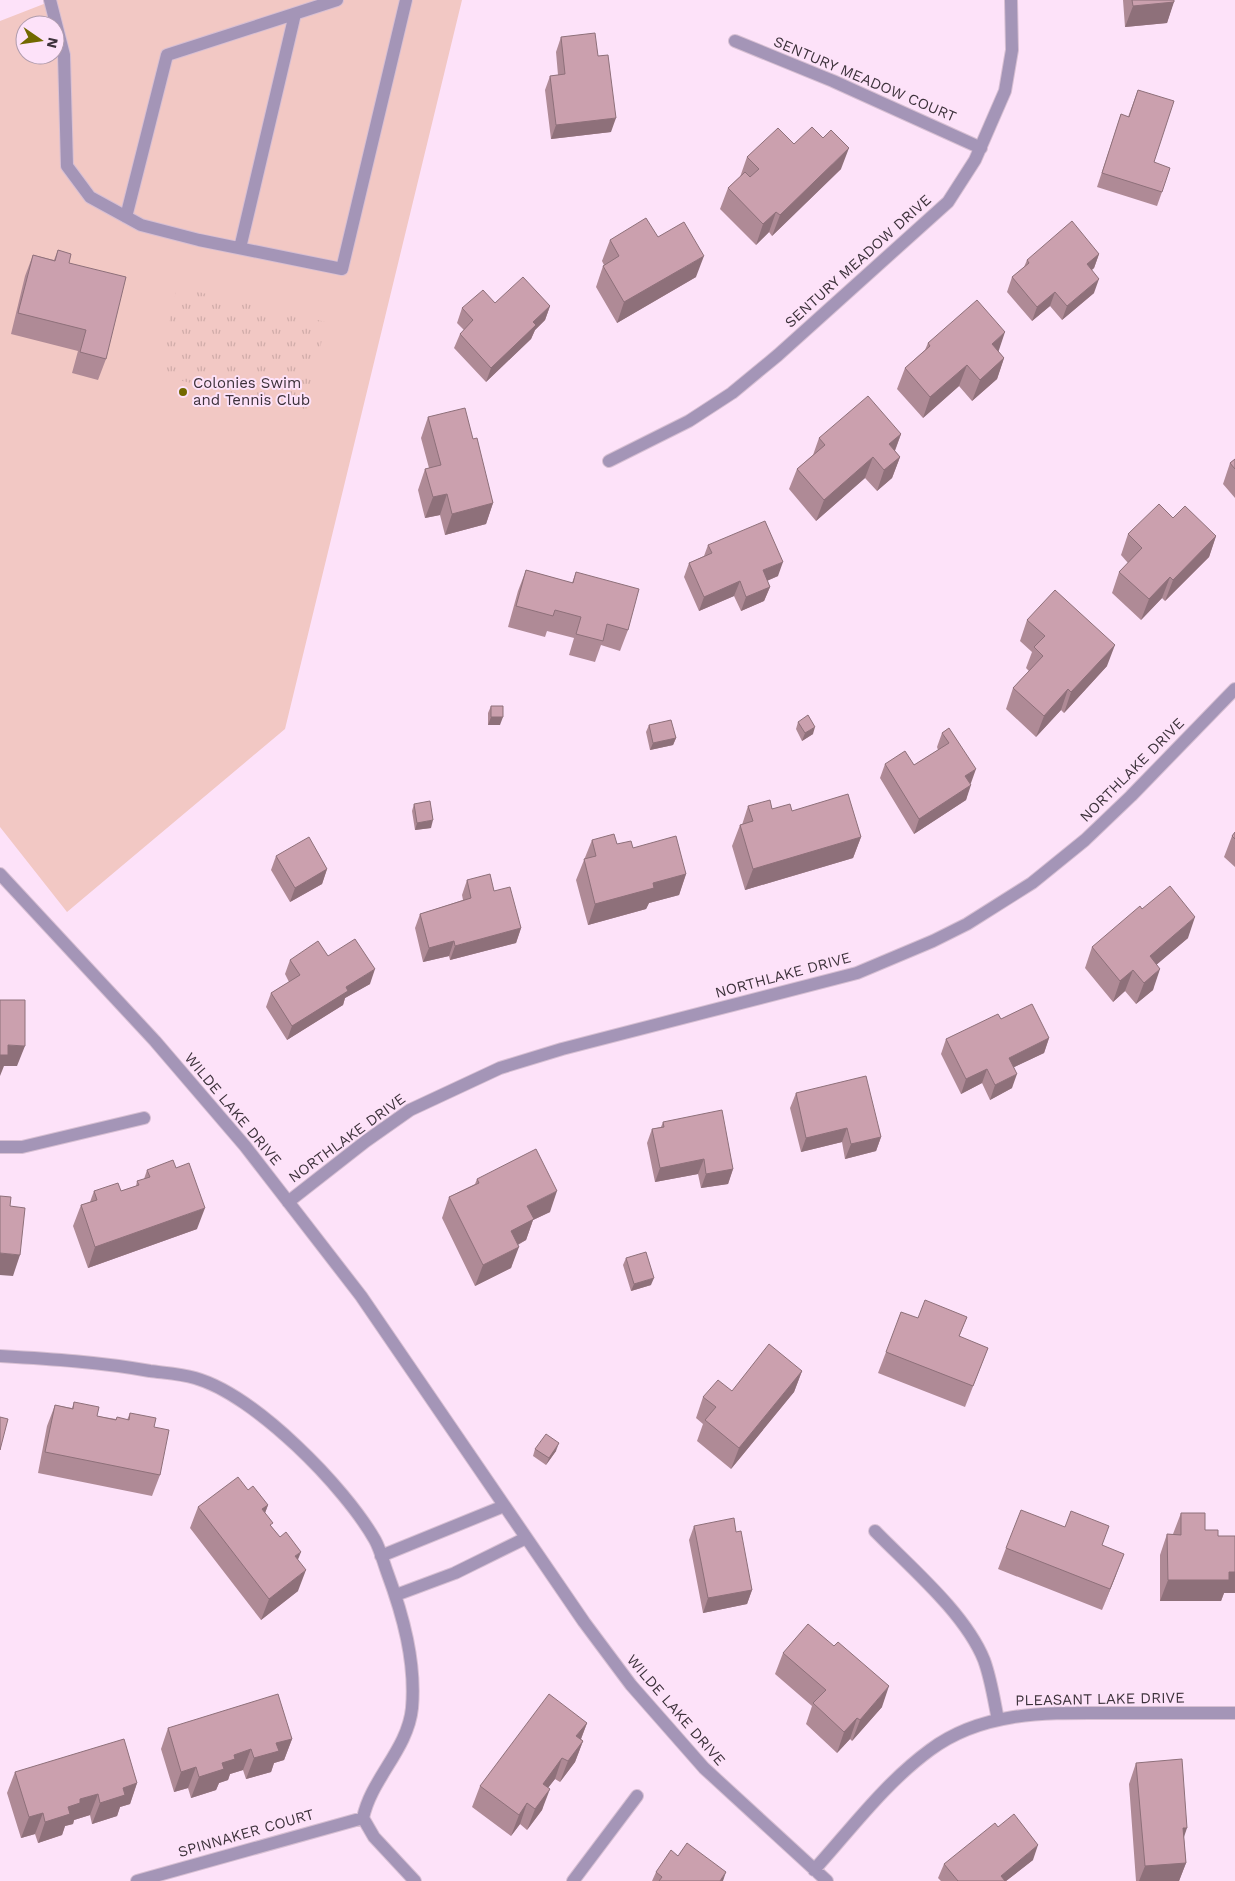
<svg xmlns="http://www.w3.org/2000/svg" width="1235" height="1881" viewBox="0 0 1235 1881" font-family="'Work Sans',sans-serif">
<defs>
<pattern id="park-tufts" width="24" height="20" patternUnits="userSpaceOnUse" patternTransform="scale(1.25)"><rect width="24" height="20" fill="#f2c8c4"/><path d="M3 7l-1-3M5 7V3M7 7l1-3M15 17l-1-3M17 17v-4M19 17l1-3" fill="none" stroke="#d0aca9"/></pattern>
</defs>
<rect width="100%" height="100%" fill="#fde2f9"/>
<path fill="#f2c8c4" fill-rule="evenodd" d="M54,0H462L285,729L67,912L0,827V21ZM25,25H55V55H25Z"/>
<path fill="url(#park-tufts)" d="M177,287L326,322L306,410L157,375Z"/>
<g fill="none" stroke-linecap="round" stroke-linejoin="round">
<defs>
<path id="minor" d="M50,0L64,55L67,166L90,197L141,225L199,240L342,269L406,0
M735,41L833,81L981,148
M126,217L167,55L337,0
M240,248L295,14
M609,461L689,421L732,393L778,355L948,202L975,160L1005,91L1012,50L1011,0
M0,874L155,1041L245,1146L361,1296L584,1622L631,1685L704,1768L827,1881
M0,1147H22L144,1118
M288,1202L366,1141L410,1110L500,1068L562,1049L857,973L933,941L967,924L1032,883L1085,840L1131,796L1235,689
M0,1356C51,1359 100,1362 150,1371C165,1373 181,1374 195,1378C255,1395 345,1487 375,1540C380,1549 383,1561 387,1572C403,1615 416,1662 412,1708C408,1749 371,1779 363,1818L374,1837L415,1881
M875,1531C910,1567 965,1613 984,1660C991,1679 994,1700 998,1720
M381,1556L504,1506
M396,1595L455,1573L526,1538
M814,1870C851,1829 885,1783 930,1750C985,1709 1053,1713 1117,1713C1156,1713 1196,1713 1235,1713
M137,1881L363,1818
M573,1881L637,1796"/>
</defs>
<use href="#minor" stroke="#d7bfd3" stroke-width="14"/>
<use href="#minor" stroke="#a495b7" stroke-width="12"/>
</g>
<path fill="#af8a96" d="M1123,0H1174L1167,23L1125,27Z
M561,37L598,56L611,132L551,139L545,90L550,76L558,75L556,52Z
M1138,90L1154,162L1162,192L1157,206L1097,187L1121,114L1128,117Z
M794,144L841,169L772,236L769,232L756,245L720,209L728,188L740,177L747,157Z
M610,240L696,277L617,323L596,287L603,266L604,265L602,261Z
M58,250L69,263L106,359L98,380L72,373L78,351L11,334L25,276L33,255L54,260Z
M1099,254L1094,268L1092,270L1094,293L1062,320L1050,306L1032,321L1007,292L1012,277L1024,267L1027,260Z
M495,303L550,306L545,320L535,330L531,339L486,382L454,348L460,334L464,330L457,323L462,308Z
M928,343L998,351L1004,358L997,379L972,401L959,386L923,418L897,389L905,368L925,350Z
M428,417L473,439L493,503L486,524L445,535L440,515L425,518L418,490L425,469L429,468L421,438Z
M901,434L895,451L900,457L892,478L877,491L865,478L816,521L789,489L797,469L813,455L819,438Z
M1235,459V498L1223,484L1230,463Z
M1173,518L1216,536L1209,557L1165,601L1162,598L1141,620L1112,593L1119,572L1128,563L1121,555L1128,534Z
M708,545L778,576L767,581L770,587L764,601L741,611L734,596L699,611L684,577L689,563L704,556Z
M526,570L572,583L576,572L628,630L620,651L601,645L595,662L569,655L574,638L547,631L545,637L508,627L518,591Z
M1027,620L1107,666L1064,713L1061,710L1036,737L1006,709L1013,688L1029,671L1026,668L1032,652L1020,641Z
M491,706L500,725H488V713Z
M798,722L813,734L802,741L796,729Z
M649,725L676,738L673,745L650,750L646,732Z
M949,728L971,783L970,784L966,800L914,834L880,778L885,764L914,765L938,750L937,747L942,733Z
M414,804L431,828L415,830L412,811Z
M748,806L792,811L861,837L853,858L745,890L732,846L740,825H742Z
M1235,832V867L1224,857L1232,836Z
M592,840L617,844L686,874L679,895L649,903L646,909L588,925L576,880Z
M276,856L327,869L322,884L290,902L271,870Z
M467,880L494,891L521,928L516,943L450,960L449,956L423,962L415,928L420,914L463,900L462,895Z
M1142,909L1188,938L1157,964L1153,990L1136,1004L1125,991L1113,1002L1085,968L1092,947Z
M328,956L370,984L345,998L343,1005L287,1040L266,1007L271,993L289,982L285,974L290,960Z
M1001,1019L1049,1038L1044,1053L1014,1067L1012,1088L990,1100L982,1083L961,1094L941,1054L946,1039Z
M796,1093L881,1137L876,1151L845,1159L842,1142L801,1152L790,1108Z
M663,1122L733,1169L728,1184L701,1188L698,1174L655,1182L647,1143L652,1129L661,1127Z
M147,1170L197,1229L88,1268L73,1226L81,1205L90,1202L94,1191H121L136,1186L137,1181L144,1179Z
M477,1179L550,1212L533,1220L526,1240L518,1245L511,1268L475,1286L442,1218L449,1197L475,1184Z
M626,1258L651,1285L631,1291L623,1265Z
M967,1317L959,1337L988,1348L965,1407L878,1373L886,1352L918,1318Z
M802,1371L794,1392L731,1469L697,1441L703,1424L696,1418L703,1397L732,1391Z
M74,1402L97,1416L116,1419L127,1420L130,1413L154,1427L160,1475L152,1496L38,1473L47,1426L55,1405L72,1408Z
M535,1449L556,1451L546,1465L533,1456Z
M248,1490L268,1505L265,1513L271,1526L298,1560V1591L261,1620L190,1528L198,1507Z
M1181,1513L1205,1530L1218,1536H1235V1593H1224L1221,1601H1160V1555L1167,1534H1173Z
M694,1526L736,1532L752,1590L747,1604L703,1613L689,1540Z
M1102,1545L1116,1575L1102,1610L998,1569L1006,1548Z
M783,1653L882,1707L852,1741L850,1739L837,1753L806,1724L812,1706L775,1674Z
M587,1723L581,1739L583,1741L575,1762L560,1782L555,1779L548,1787L542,1810L527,1830L520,1824L511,1836L472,1807L480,1786Z
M168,1728L292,1739L284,1760L274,1763L271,1772L246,1779L243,1770L230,1774L228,1780L219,1783L216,1790L191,1798L188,1788L174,1792L161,1749Z
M1136,1763L1184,1838L1186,1863L1179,1881H1136L1129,1784Z
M15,1772L137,1783L130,1804L120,1807L117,1816L92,1824L90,1815L74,1820L73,1824L65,1826L62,1835L38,1843L35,1834L21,1838L7,1793Z
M998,1827L1033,1860L1006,1881H941L938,1878L944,1864Z
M678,1856L723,1881H652L656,1872Z"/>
<path fill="#8e707a" d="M1174,2L1167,23L1125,27L1133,6Z
M616,118L611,132L551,139L556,125Z
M849,148L841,169L772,236L780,215Z
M776,212L769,232L756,245L763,224Z
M1099,254L1094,268L1081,278L1087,264Z
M704,256L696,277L617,323L624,302Z
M1099,279L1094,293L1062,320L1067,306Z
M1055,292L1050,306L1032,321L1037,307Z
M550,306L545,320L535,330L531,339L486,382L491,368L533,322Z
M1005,332L998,353L992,344Z
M1004,358L997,379L972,401L980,380Z
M967,365L959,386L923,418L930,397Z
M901,434L893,455L889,444Z
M873,457L865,478L816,521L824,500Z
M900,457L892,478L877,491L884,470Z
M447,494L440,515L425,518L433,497Z
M493,503L486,524L445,535L452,514Z
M1216,536L1209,557L1165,601L1173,580Z
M783,562L778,576L757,585L763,570Z
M1170,577L1162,598L1141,620L1149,599Z
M740,581L734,596L699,611L704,597Z
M770,587L764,601L741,611L746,597Z
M1115,645L1107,666L1064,713L1071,692Z
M1068,689L1061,710L1036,737L1044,716Z
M491,717H503L500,725H488Z
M815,727L813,734L802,741L805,733Z
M676,738L673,745L650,750L653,743Z
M976,769L971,783L960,791L965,776Z
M971,785L966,800L914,834L919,819Z
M433,820L431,828L415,830L417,823Z
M861,837L853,858L745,890L753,869Z
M327,869L322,884L290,902L295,888Z
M686,874L679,895L649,903L646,909L588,925L595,904L653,883Z
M1195,917L1188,938L1142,977L1150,956Z
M521,928L516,943L450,960L455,946Z
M454,941L449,956L423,962L429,948Z
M375,969L370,984L345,998L343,1005L287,1040L292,1026L346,987Z
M1160,969L1153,990L1136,1004L1144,983Z
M1133,970L1125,991L1113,1002L1120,981Z
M1049,1038L1044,1053L1004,1072L1009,1058Z
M8,1045L25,1046L17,1066H4L0,1076V1055Z
M987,1069L982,1083L961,1094L966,1079Z
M1017,1074L1012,1088L990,1100L995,1085Z
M847,1128L842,1142L801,1152L806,1138Z
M881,1137L876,1151L845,1159L851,1144Z
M704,1159L698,1174L655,1182L660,1168Z
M733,1169L728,1184L701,1188L706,1174Z
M557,1191L550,1212L533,1220L526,1240L503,1252L511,1231L527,1206Z
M205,1208L197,1229L88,1268L95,1247Z
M519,1247L511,1268L475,1286L483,1265Z
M0,1253L20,1255L13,1276L0,1275Z
M654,1278L651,1285L631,1291L634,1284Z
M802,1371L794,1392L731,1469L739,1448Z
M559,1443L556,1451L546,1465L549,1458Z
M268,1505L260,1526L262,1509Z
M301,1552L293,1572L295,1556Z
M1124,1554L1116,1575L1102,1610L1110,1589Z
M306,1570L298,1591L261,1620L269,1599Z
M1229,1572H1235V1593H1224L1221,1601H1160L1168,1580Z
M752,1590L747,1604L703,1613L708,1598Z
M889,1686L882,1707L852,1741L860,1720Z
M857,1718L850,1739L837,1753L844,1732Z
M587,1723L579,1744L576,1736Z
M292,1739L284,1760L274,1763L271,1772L246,1779L254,1758L276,1743Z
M583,1741L575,1762L560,1782L568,1761Z
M251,1749L243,1770L230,1774L228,1780L219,1783L216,1790L191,1798L199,1777L222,1763L234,1755Z
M562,1758L555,1779L535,1805L543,1784Z
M196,1767L188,1788L174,1792L181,1772Z
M137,1783L130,1804L120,1807L117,1816L92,1824L100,1803L123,1788Z
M550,1789L542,1810L527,1830L535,1809Z
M98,1794L90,1815L74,1820L73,1824L65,1826L62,1835L38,1843L45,1822L80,1799Z
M527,1803L520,1824L511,1836L519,1815Z
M43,1813L35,1834L21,1838L29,1817Z
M1183,1828H1187L1180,1849Z
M1038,1845L1033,1860L1006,1881H999L1001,1876Z
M1186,1863L1179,1881H1139L1145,1866Z
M726,1872L723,1881H720Z"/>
<path fill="#cba0ae" stroke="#8e707a" d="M1132,0H1174V2L1133,6Z
M595,33L598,56L608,55L616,118L556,125L550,76L565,74L561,37Z
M1138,90L1174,101L1154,162L1170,168L1162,192L1102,173L1121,114L1129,117Z
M812,127L823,138L831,130L849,148L780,215L776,212L763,224L728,188L745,172L750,177L759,169L747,157L778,128L794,144Z
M646,218L658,237L684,222L704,256L624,302L603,266L619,256L610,240Z
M1072,221L1099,254L1087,264L1099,279L1067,306L1055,292L1037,307L1012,277L1029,263L1027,260Z
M58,250L71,254L69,263L126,277L106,359L80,352L86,330L18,313L33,255L55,261Z
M523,277L550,306L533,322L536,325L491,368L460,334L473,320L462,308L483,290L495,303Z
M977,300L1005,332L992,344L1004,358L980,380L967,365L930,397L905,368L930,346L928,343Z
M868,396L901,434L889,444L900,457L884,470L873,457L824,500L797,469L825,445L819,438Z
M465,408L473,439L477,438L493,503L452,514L447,494L433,497L425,469L441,465L428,417Z
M1235,459V469L1230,463Z
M1159,504L1173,518L1185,506L1216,536L1173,580L1170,577L1149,599L1119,572L1142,548L1128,534Z
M765,521L783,562L763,570L770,587L746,597L740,581L704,597L689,563L712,553L708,545Z
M526,570L573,583L576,572L639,589L628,630L607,624L603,641L576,634L581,617L555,610L553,616L516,606Z
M1055,590L1115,645L1071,692L1068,689L1044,716L1013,688L1043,656L1034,647L1045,636L1027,620Z
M491,706H503V717H491Z
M808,715L815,727L805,733L798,722Z
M671,720L676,738L653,743L649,725Z
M949,728L976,769L965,776L971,785L919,819L885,764L905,751L914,765L949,743L942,733Z
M848,794L861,837L753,869L740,825L753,821L748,806L770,800L772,809L790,804L792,811Z
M430,801L433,820L417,823L414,804Z
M1235,832V839L1232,836Z
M614,834L617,844L631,841L633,848L676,836L686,874L653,883L654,888L595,904L584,859L596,856L592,840Z
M309,837L327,869L295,888L276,856Z
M490,874L494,891L510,887L521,928L455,946L454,941L429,948L420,914L471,898L467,880Z
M1170,886L1195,917L1150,956L1160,969L1144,983L1133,970L1120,981L1092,947L1140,906L1142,909Z
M355,939L375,969L346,987L348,991L292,1026L271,993L300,975L290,960L318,941L328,956Z
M0,1000H25V1046L8,1045V1055H0Z
M1032,1004L1049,1038L1009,1058L1017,1074L995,1085L987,1069L966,1079L946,1039L998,1014L1001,1019Z
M866,1076L881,1137L851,1144L847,1128L806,1138L796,1093Z
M722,1110L733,1169L706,1174L704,1159L660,1168L652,1129L664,1127L663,1122Z
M536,1149L557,1191L527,1206L534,1219L511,1231L519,1247L483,1265L449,1197L479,1183L477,1179Z
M173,1160L176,1168L189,1163L205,1208L95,1247L81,1205L97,1200L94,1191L118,1183L121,1191L139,1185L137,1181L150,1177L147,1170Z
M0,1196L11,1197L10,1206L25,1208L20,1255L0,1253Z
M646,1252L654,1278L634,1284L626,1258Z
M925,1300L967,1317L959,1336L988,1348L973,1386L886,1352L901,1312L918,1318Z
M769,1344L802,1371L739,1448L705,1420L716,1407L703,1397L718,1380L732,1391Z
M74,1402L99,1407L97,1416L116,1420L117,1417L129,1420L130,1413L156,1418L154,1427L169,1430L160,1475L45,1452L55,1405L73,1409Z
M0,1417L8,1419L0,1450Z
M546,1434L559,1443L549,1458L535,1449Z
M238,1477L248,1490L253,1486L268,1505L262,1509L273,1523L270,1525L280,1537L286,1532L301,1552L295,1556L306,1570L269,1599L198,1507Z
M1021,1510L1065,1527L1071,1511L1109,1526L1102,1545L1124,1554L1110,1589L1006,1548Z
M1181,1513H1205V1530H1218V1536H1235V1572H1229V1580H1168L1167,1534L1181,1535Z
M734,1518L736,1532L741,1531L752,1590L708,1598L694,1526Z
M808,1624L834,1646L838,1642L889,1686L860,1720L857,1718L844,1732L813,1703L826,1690L783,1653Z
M278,1694L292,1739L276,1743L279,1751L254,1758L251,1749L234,1755L235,1759L222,1763L224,1769L199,1777L196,1767L181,1772L168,1728Z
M549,1694L587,1723L576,1736L583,1741L568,1761L562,1758L543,1784L550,1789L535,1809L527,1803L519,1815L480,1786Z
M124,1739L137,1783L123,1788L125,1795L100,1803L98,1794L80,1799V1803L68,1807L70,1814L45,1822L43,1813L29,1817L15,1772Z
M1182,1759L1187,1828H1183L1186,1863L1145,1866L1136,1763Z
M1014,1814L1038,1845L1001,1876L1005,1881H958L944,1864L995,1823L998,1827Z
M687,1843L726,1872L720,1881H659L662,1877L656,1872L671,1850L678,1856Z"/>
<circle fill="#726900" stroke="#fde2f9" stroke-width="2" cx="183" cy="392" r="5"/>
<g text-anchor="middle" stroke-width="4" stroke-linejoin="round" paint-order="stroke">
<g font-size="15" fill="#3d323b" stroke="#fde2f9">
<text transform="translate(865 79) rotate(23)" y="5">SENTURY MEADOW COURT</text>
<text transform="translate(858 261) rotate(-42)" y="5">SENTURY MEADOW DRIVE</text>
<text transform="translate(1132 770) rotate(-45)" y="5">NORTHLAKE DRIVE</text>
<text transform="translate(783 975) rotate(-15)" y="5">NORTHLAKE DRIVE</text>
<text transform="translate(233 1109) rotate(50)" y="5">WILDE LAKE DRIVE</text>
<text transform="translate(347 1138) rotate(-36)" y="5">NORTHLAKE DRIVE</text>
<text transform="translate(1100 1699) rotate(-1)" y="5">PLEASANT LAKE DRIVE</text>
<text transform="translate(676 1710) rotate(49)" y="5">WILDE LAKE DRIVE</text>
<text transform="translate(246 1833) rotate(-16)" y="5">SPINNAKER COURT</text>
</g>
<g font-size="15" fill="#3d323b" stroke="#fde2f9" text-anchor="start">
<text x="193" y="388">Colonies Swim<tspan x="193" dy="17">and Tennis Club</tspan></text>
</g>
</g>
<g transform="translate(40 40) rotate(103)"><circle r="24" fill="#fde2f9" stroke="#b09cad"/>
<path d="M0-4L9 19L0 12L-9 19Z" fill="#726900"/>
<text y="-8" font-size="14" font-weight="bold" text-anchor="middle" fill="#3d323b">N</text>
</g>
</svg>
